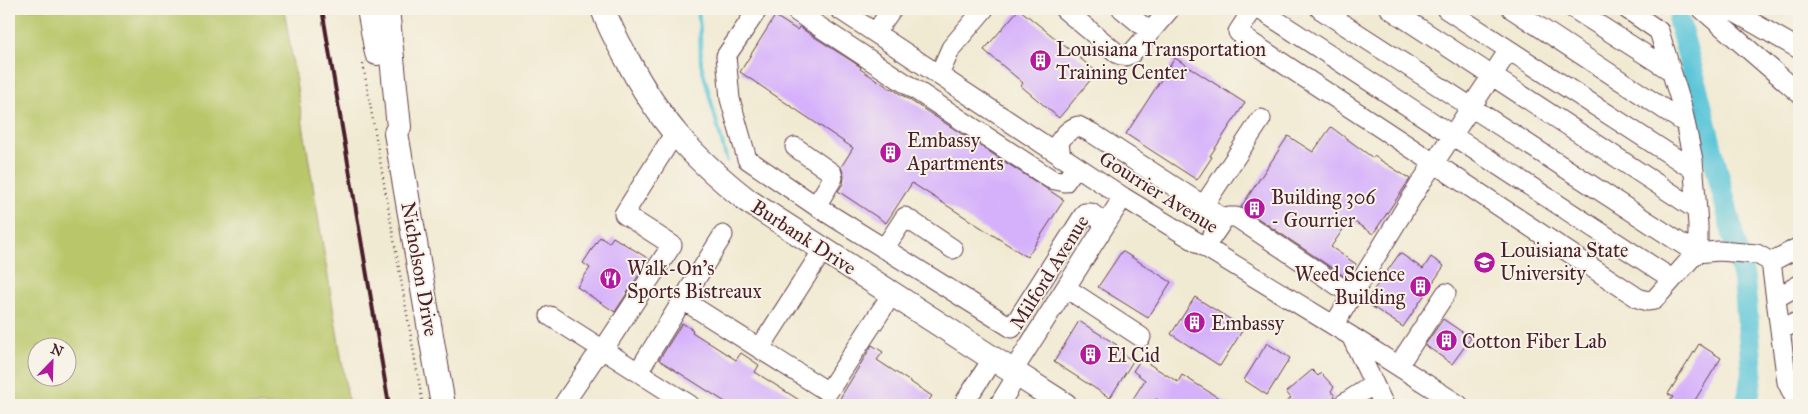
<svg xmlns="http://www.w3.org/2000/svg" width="1808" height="414" viewBox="0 0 1808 414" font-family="'IM FELL Great Primer',serif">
<rect width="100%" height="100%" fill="#f7f3e8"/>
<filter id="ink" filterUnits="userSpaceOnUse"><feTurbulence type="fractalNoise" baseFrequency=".02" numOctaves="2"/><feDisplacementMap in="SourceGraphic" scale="10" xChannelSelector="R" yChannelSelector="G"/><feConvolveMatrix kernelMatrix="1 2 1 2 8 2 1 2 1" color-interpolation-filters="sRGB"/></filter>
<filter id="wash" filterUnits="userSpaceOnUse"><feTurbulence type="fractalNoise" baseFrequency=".0096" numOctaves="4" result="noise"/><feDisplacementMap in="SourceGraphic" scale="20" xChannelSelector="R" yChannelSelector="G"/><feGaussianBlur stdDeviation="1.12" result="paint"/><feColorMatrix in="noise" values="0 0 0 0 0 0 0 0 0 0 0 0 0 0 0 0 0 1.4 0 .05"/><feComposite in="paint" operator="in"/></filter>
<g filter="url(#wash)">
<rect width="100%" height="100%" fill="#f1ead3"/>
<path fill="#b9c76a" stroke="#82734a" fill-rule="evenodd" d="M9,9H284L349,405H9ZM38,346H68V376H38Z"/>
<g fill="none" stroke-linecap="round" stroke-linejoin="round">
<path stroke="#5dc6d9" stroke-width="4" d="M698,9L700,30L701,64L727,161"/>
<path stroke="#5dc6d9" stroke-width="22" d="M1679,22L1694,77L1744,279L1752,371L1747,405"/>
</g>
<g id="blocks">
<path fill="#d6b1fb" d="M1019,9L1097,72L1059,118L1021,86L1023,83L984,50Z
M775,16L797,30L799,27L861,67L860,69L891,89V88L1064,200L1027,257L912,183L886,223L838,191L843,184L844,176L841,167L853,148L740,72Z
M1175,58L1245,103L1210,156L1212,157L1197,180L1126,134Z
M1331,127L1373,158L1374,156L1410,179L1373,234L1350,219L1331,247L1356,264L1347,278L1241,207L1288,136L1313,152Z
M600,237L609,243L613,237L649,259L615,312L577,287L590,268L583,263Z
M1122,251L1171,282L1148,318L1098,287Z
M1400,253L1423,269L1431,257L1444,266L1403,327L1365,302Z
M1195,297L1244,328L1220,366L1171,334Z
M1443,319L1471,338L1452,364L1425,345Z
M1079,321L1117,345L1115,349L1133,361L1110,398L1054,362Z
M682,323L693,330L692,332L736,360L741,353L759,365L755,372L807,405H730L659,360Z
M1267,343L1290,358L1267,395L1244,380Z
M1699,344L1721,358L1692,405H1667L1673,397L1668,394Z
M872,345L883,352L877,360L932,396L926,405H836Z
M1141,359L1178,382L1182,375L1230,405H1166L1156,399L1152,405H1129L1145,380L1133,371Z
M1312,370L1318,376L1321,373L1334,387L1331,391L1335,396L1332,401L1327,405H1282L1291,398L1286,392Z"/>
</g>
</g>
<g filter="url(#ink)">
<use href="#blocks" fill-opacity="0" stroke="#633d44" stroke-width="1"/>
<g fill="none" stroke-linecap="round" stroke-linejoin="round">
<defs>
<path id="minor" d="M758,9L726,56L730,99L747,159L816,206L1012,328L1085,213H1091L1106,224
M796,9L797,12L1051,179L1065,182L1076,167
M839,9L1123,197L1351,336L1459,405
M1064,9L1118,54L1125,56L1131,54L1170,9
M1122,9L1150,32
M1253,9L1238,32L1243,37L1638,298L1647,301L1654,300L1696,253L1719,251L1757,254L1771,262L1787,382L1798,405
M1259,9L1672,279
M1320,9L1696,253L1698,240V225L1693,160L1681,103L1659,31L1627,9
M1390,9L1697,210
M1446,9L1694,170
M1512,9L1685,123
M1574,9L1671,71
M1702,9L1799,93
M1729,9L1799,49
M875,33L892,9
M939,75L951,48L984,9
M795,147L832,173L833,178L816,206
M1061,157L1059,142C1064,135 1069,129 1078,126L1092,133L1224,219
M1204,205L1261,119
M1205,247L1224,219L1229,217H1236L1352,295
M884,249L905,217L953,249
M1771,262L1799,247
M1066,288L1141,337
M1776,298L1799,285
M683,300L828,392L892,294
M550,316L638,372L723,235
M1334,325L1420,184L1509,50
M1780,330L1799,321
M1351,336L1384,405
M760,348L823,250
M1398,366L1446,293
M1013,371L1123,197
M638,372L690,405
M563,405L594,359L603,350L672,245L624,214L674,134
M963,405L993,358
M999,405L1018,374
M1342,405L1374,384"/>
<path id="major" d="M369,9L377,53
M387,9L399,127L396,133L443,405
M603,9C609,26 617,41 626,57C659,121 691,156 748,201L1065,405"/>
</defs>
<use href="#minor" stroke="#633d44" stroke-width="21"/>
<use href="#major" stroke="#633d44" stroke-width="26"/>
<path stroke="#633d44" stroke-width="2.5" stroke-dasharray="1 4" stroke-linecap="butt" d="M363,64L423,405"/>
<use href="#minor" stroke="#fff" stroke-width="19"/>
<use href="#major" stroke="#fff" stroke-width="24"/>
<path stroke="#4a1f2b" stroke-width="4" d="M322,9L389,405"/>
</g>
</g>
<defs>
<symbol id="building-disc" viewBox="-11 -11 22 22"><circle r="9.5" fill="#b5179e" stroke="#f7f3e8"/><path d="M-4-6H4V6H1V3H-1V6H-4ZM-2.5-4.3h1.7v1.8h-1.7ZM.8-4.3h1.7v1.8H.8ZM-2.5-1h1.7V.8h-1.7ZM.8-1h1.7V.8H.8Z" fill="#fff"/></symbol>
<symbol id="university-disc" viewBox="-11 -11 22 22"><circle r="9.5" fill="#b5179e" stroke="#f7f3e8"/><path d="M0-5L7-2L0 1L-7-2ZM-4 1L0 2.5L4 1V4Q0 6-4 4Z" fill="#fff"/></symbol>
<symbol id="restaurant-disc" viewBox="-11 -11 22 22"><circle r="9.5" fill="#b5179e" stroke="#f7f3e8"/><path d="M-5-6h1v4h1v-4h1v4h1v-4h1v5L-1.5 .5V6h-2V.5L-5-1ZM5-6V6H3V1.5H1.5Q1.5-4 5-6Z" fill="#fff"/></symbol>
</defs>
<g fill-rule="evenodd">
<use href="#building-disc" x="1028" y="48" width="25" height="25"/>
<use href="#building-disc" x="878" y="140" width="25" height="25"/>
<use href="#building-disc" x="1242" y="196" width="25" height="25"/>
<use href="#university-disc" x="1472" y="250" width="25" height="25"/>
<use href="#restaurant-disc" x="598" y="266" width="25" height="25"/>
<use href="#building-disc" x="1408" y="274" width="25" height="25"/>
<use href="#building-disc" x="1182" y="310" width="25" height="25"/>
<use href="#building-disc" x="1434" y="328" width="25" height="25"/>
<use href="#building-disc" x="1078" y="342" width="25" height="25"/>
</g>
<g text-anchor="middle" stroke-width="4" stroke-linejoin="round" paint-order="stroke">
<g font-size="20" fill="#4a1f2b" stroke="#f7f3e8" text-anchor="start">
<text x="1056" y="56">Louisiana Transportation<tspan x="1056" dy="23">Training Center</tspan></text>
<text x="907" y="147">Embassy<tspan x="907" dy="23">Apartments</tspan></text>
<text x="1271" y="204">Building 306<tspan x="1271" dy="23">- Gourrier</tspan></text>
<text x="1500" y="257">Louisiana State<tspan x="1500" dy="23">University</tspan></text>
<text x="627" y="275">Walk-On's<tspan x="627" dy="23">Sports Bistreaux</tspan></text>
<text x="1405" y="281" text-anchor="end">Weed Science<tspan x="1405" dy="23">Building</tspan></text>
<text x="1211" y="330">Embassy</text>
<text x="1462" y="348">Cotton Fiber Lab</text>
<text x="1107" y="362">El Cid</text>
</g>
<g font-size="20" fill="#4a1f2b" stroke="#f7f3e8">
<text transform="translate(1159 192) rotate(32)" y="7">Gourrier Avenue</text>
<text transform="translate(804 237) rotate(33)" y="7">Burbank Drive</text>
<text transform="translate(420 269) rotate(80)" y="7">Nicholson Drive</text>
<text transform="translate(1049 272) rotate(-58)" y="7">Milford Avenue</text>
</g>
</g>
<rect width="1808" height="414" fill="none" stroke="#f7f3e8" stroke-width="30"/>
<g transform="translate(52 362) rotate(23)"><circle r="24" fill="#f7f3e8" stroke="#b29e9c"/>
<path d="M0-4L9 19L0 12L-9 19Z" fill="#b5179e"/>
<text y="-8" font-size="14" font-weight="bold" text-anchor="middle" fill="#4a1f2b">N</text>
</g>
</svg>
